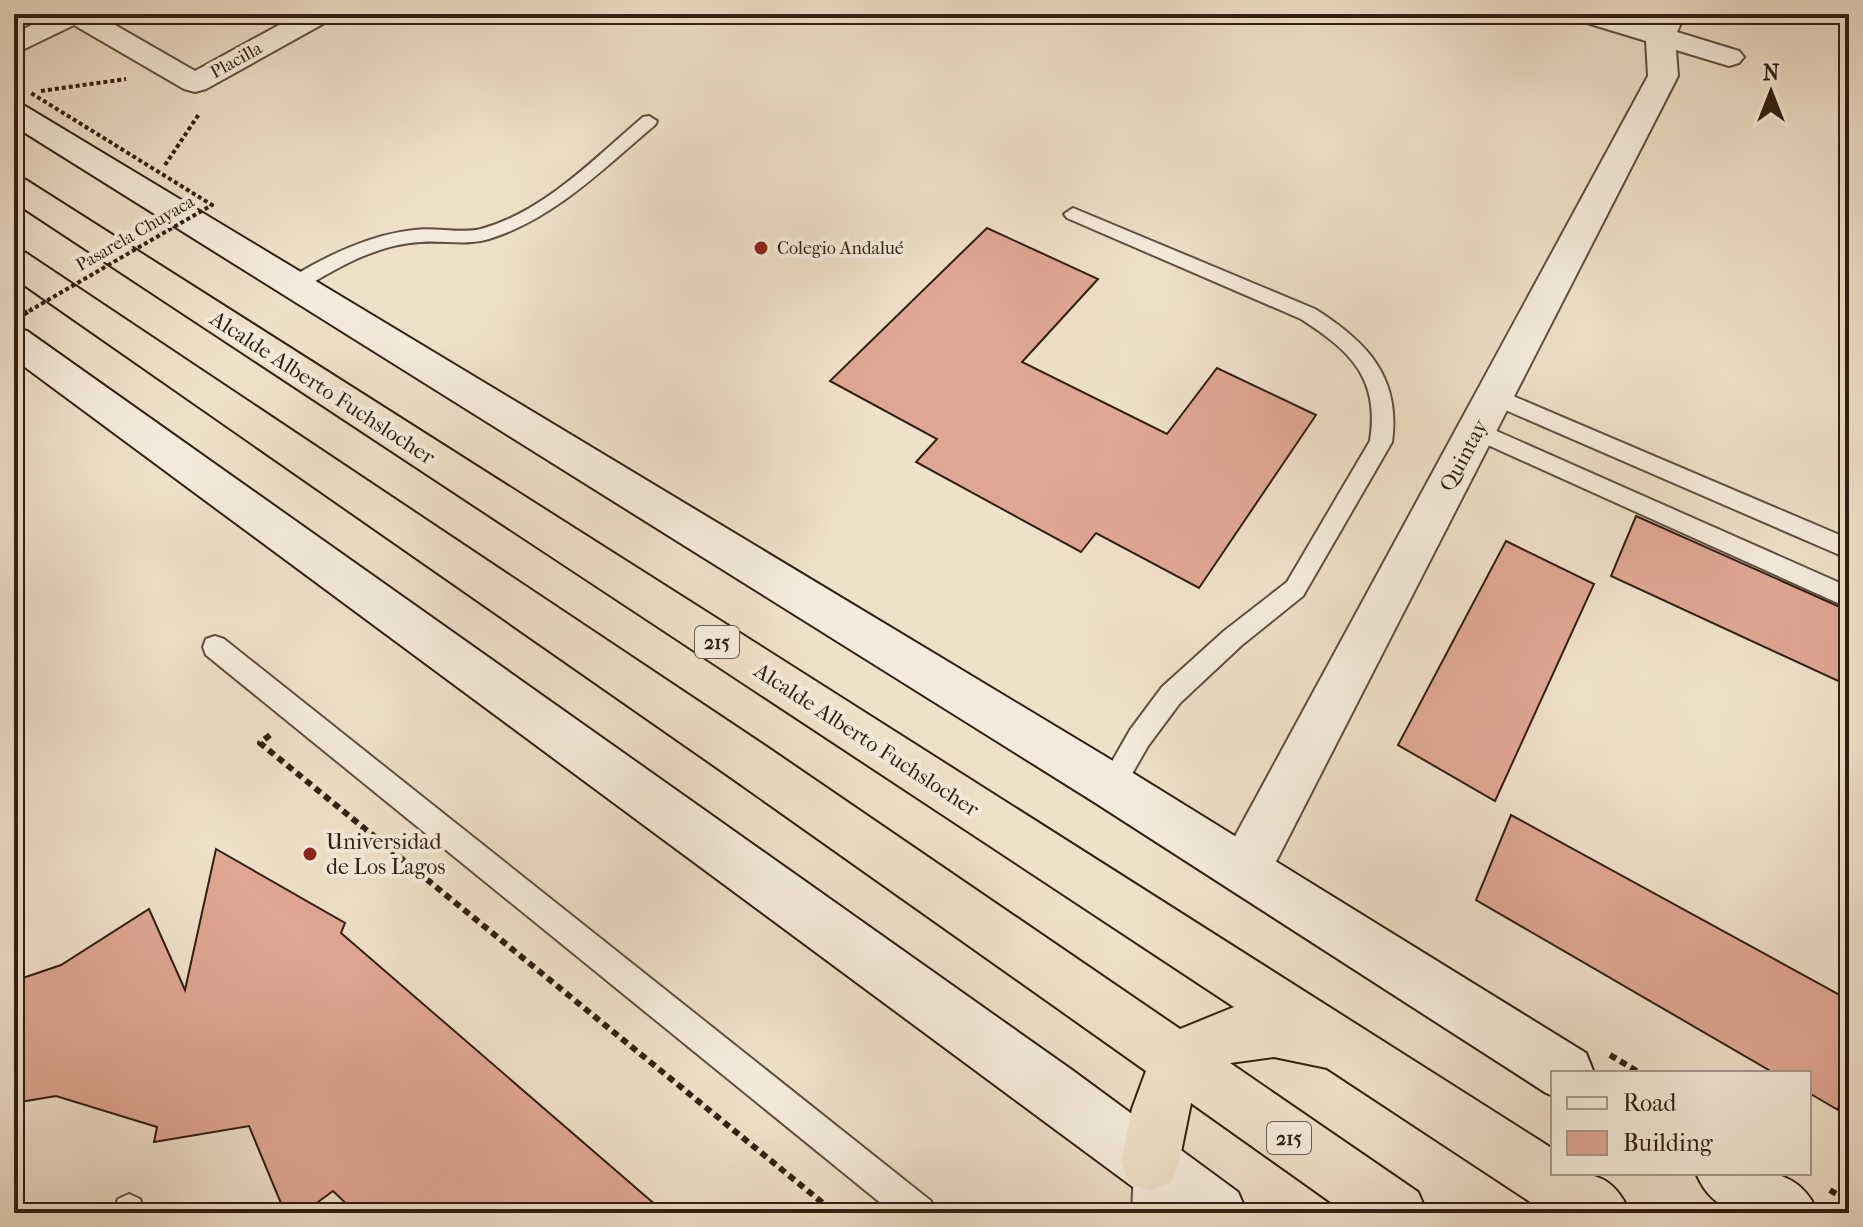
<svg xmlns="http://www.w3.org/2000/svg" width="1863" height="1227" viewBox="0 0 1863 1227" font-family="'IM FELL French Canon',serif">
<rect width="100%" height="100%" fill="#efe0c9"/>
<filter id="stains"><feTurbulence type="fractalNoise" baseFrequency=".0025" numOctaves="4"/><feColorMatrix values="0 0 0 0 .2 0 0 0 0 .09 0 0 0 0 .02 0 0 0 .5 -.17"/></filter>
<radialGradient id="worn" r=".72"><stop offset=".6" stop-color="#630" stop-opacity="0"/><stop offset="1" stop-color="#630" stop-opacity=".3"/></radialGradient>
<path fill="#dfa793" stroke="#321f13" stroke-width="2" d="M987,228L1098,279L1022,362L1167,434L1217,368L1316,415L1199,588L1096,533L1081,552L916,462L937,439L830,381Z
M1636,516L1849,611V686L1611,576Z
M1506,541L1594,584L1495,801L1398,745Z
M1511,815L1849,1000V1058L1838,1110L1809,1093V1073H1774L1476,900Z
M216,849L345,923L341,933L665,1213H356L333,1191L303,1213H285L249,1126L154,1142L157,1127L56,1096L14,1103V981L61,965L149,909L185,990Z"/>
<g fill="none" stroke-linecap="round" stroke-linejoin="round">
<defs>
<path id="lane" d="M649,116L657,121L655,125C604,168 554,219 489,239C466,246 444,240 421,242C378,244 338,267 302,289L295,291L285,284L288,279C327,256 368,235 414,230C436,227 459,234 481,229C544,212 595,158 643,117Z
M1073,208L1315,309C1367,342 1401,377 1392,442L1303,596L1242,645L1180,703L1148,746L1120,795L1111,799L1102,795L1098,786L1130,730L1162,687L1224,631L1287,582L1370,441C1380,379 1351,351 1301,319L1067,218L1064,214Z
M1494,388L1849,539V559L1487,402L1484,396L1487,390Z
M1476,422L1849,587V608L1468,436L1465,430L1468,424Z
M215,636L224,639L931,1201L935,1213H893L206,655L203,647L206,639Z
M1150,1153L1161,1158L1166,1169L1164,1213H1132L1134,1169L1139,1158Z
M129,1194L140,1199L145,1213H113L118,1199Z"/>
<path id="street" d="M53,14H96L195,71L299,14H334L330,20L206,89L195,92L184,89L74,25L14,54V34Z
M1573,14H1617L1652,24L1657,14H1685L1677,32L1739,51L1744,57L1739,63L1729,66L1676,50L1678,76L1263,887L1245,894L1227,887L1220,869L1227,851L1648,76L1646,41L1577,20Z"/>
<path id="secondary" d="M14,104L25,106L1128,770L1586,1053L1594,1073H1553V1096L1546,1093L1094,802L14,126Z
M14,327L27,331L1072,1070L1238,1192L1247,1213H1168L14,359Z
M1696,1173C1745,1173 1796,1159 1818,1213C1768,1213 1718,1227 1696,1173Z"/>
<path id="highway" d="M14,176L26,180L1553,1149V1173C1592,1173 1613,1173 1630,1213H1547L1327,1068L1274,1057L1230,1063L1418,1192L1427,1213H1346L1191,1103L1179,1162L1171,1183L1150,1191L1129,1183L1121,1162L1132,1109L1146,1071L733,779L14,278V249L26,253L767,747L1180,1029L1234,1007L14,202Z"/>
</defs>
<use href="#lane" stroke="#614f40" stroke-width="4"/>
<use href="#street" stroke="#614f40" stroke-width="4"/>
<use href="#secondary" stroke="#321f13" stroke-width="4"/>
<use href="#highway" stroke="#321f13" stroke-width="4"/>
<path stroke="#321f13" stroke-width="4" stroke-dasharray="4 3" stroke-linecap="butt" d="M41,91L126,79
M165,165L199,114"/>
<path stroke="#321f13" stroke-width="6" stroke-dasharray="7 5" stroke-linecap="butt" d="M270,735L260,743L835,1213
M1610,1055L1640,1073
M1830,1190L1849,1202
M816,1213L822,1203"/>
<use href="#lane" fill="#f5ebdc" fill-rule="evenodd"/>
<use href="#street" fill="#f5ebdc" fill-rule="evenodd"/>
<use href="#secondary" fill="#f5ebdc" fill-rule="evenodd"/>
<use href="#highway" fill="#efe0c9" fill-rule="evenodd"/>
<path stroke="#321f13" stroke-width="4" stroke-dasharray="4 3" stroke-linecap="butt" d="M29,311L212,205L31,93"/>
<path stroke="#321f13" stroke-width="5" stroke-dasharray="6 4" stroke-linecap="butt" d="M14,320L32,309"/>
</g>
<g fill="#8f2418" stroke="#f5ebdc" stroke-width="3">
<circle cx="761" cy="248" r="8"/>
<circle cx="310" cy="854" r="8"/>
</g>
<g text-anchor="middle" stroke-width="8" stroke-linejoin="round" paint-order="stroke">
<g font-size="18" fill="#321f13" stroke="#f5ebdc">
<text transform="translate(236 60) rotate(-29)" y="6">Placilla</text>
<text transform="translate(135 233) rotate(-30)" y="6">Pasarela Chuyaca</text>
</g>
<g font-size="18" fill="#321f13" stroke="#f5ebdc" text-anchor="start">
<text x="777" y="254">Colegio Andalué</text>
</g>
<g fill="#f5ebdc" stroke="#6c5c4f" stroke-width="2">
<rect x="695" y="626" width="44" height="32" rx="6"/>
<rect x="1267" y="1122" width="44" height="32" rx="6"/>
</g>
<g font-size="20" font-weight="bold" fill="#321f13">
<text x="717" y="649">215</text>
<text x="1289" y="1145">215</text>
</g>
<g font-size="22" fill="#321f13" stroke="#f5ebdc">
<text transform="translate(323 387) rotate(33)" y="8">Alcalde Alberto Fuchslocher</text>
<text transform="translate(1463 455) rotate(-62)" y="8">Quintay</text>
<text transform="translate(867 739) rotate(33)" y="8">Alcalde Alberto Fuchslocher</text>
</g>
<g font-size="22" fill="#321f13" stroke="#f5ebdc" text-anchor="start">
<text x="326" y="849">Universidad<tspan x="326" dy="25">de Los Lagos</tspan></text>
</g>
</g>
<rect width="1863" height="1227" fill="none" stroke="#efe0c9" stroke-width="48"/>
<rect x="16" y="16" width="1831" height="1195" fill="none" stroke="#321f13" stroke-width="4"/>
<rect x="24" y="24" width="1815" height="1179" fill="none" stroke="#321f13" stroke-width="2"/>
<rect x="1551" y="1071" width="260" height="104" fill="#f5ebdc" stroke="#a7998c" stroke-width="2"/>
<rect x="1567" y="1097" width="40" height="12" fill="#f5ebdc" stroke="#a7998c" stroke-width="2"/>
<text x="1623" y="1111" font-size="24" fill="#321f13">Road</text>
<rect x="1567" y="1131" width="40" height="24" fill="#dfa793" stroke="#a7998c" stroke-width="2"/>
<text x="1623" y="1151" font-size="24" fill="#321f13">Building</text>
<g transform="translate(1771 92)" stroke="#f5ebdc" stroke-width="6" paint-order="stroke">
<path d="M0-6L14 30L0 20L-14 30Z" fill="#321f13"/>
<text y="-12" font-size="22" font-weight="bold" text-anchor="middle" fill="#321f13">N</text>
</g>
<rect width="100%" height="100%" filter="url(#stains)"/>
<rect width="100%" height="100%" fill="url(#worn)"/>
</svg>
